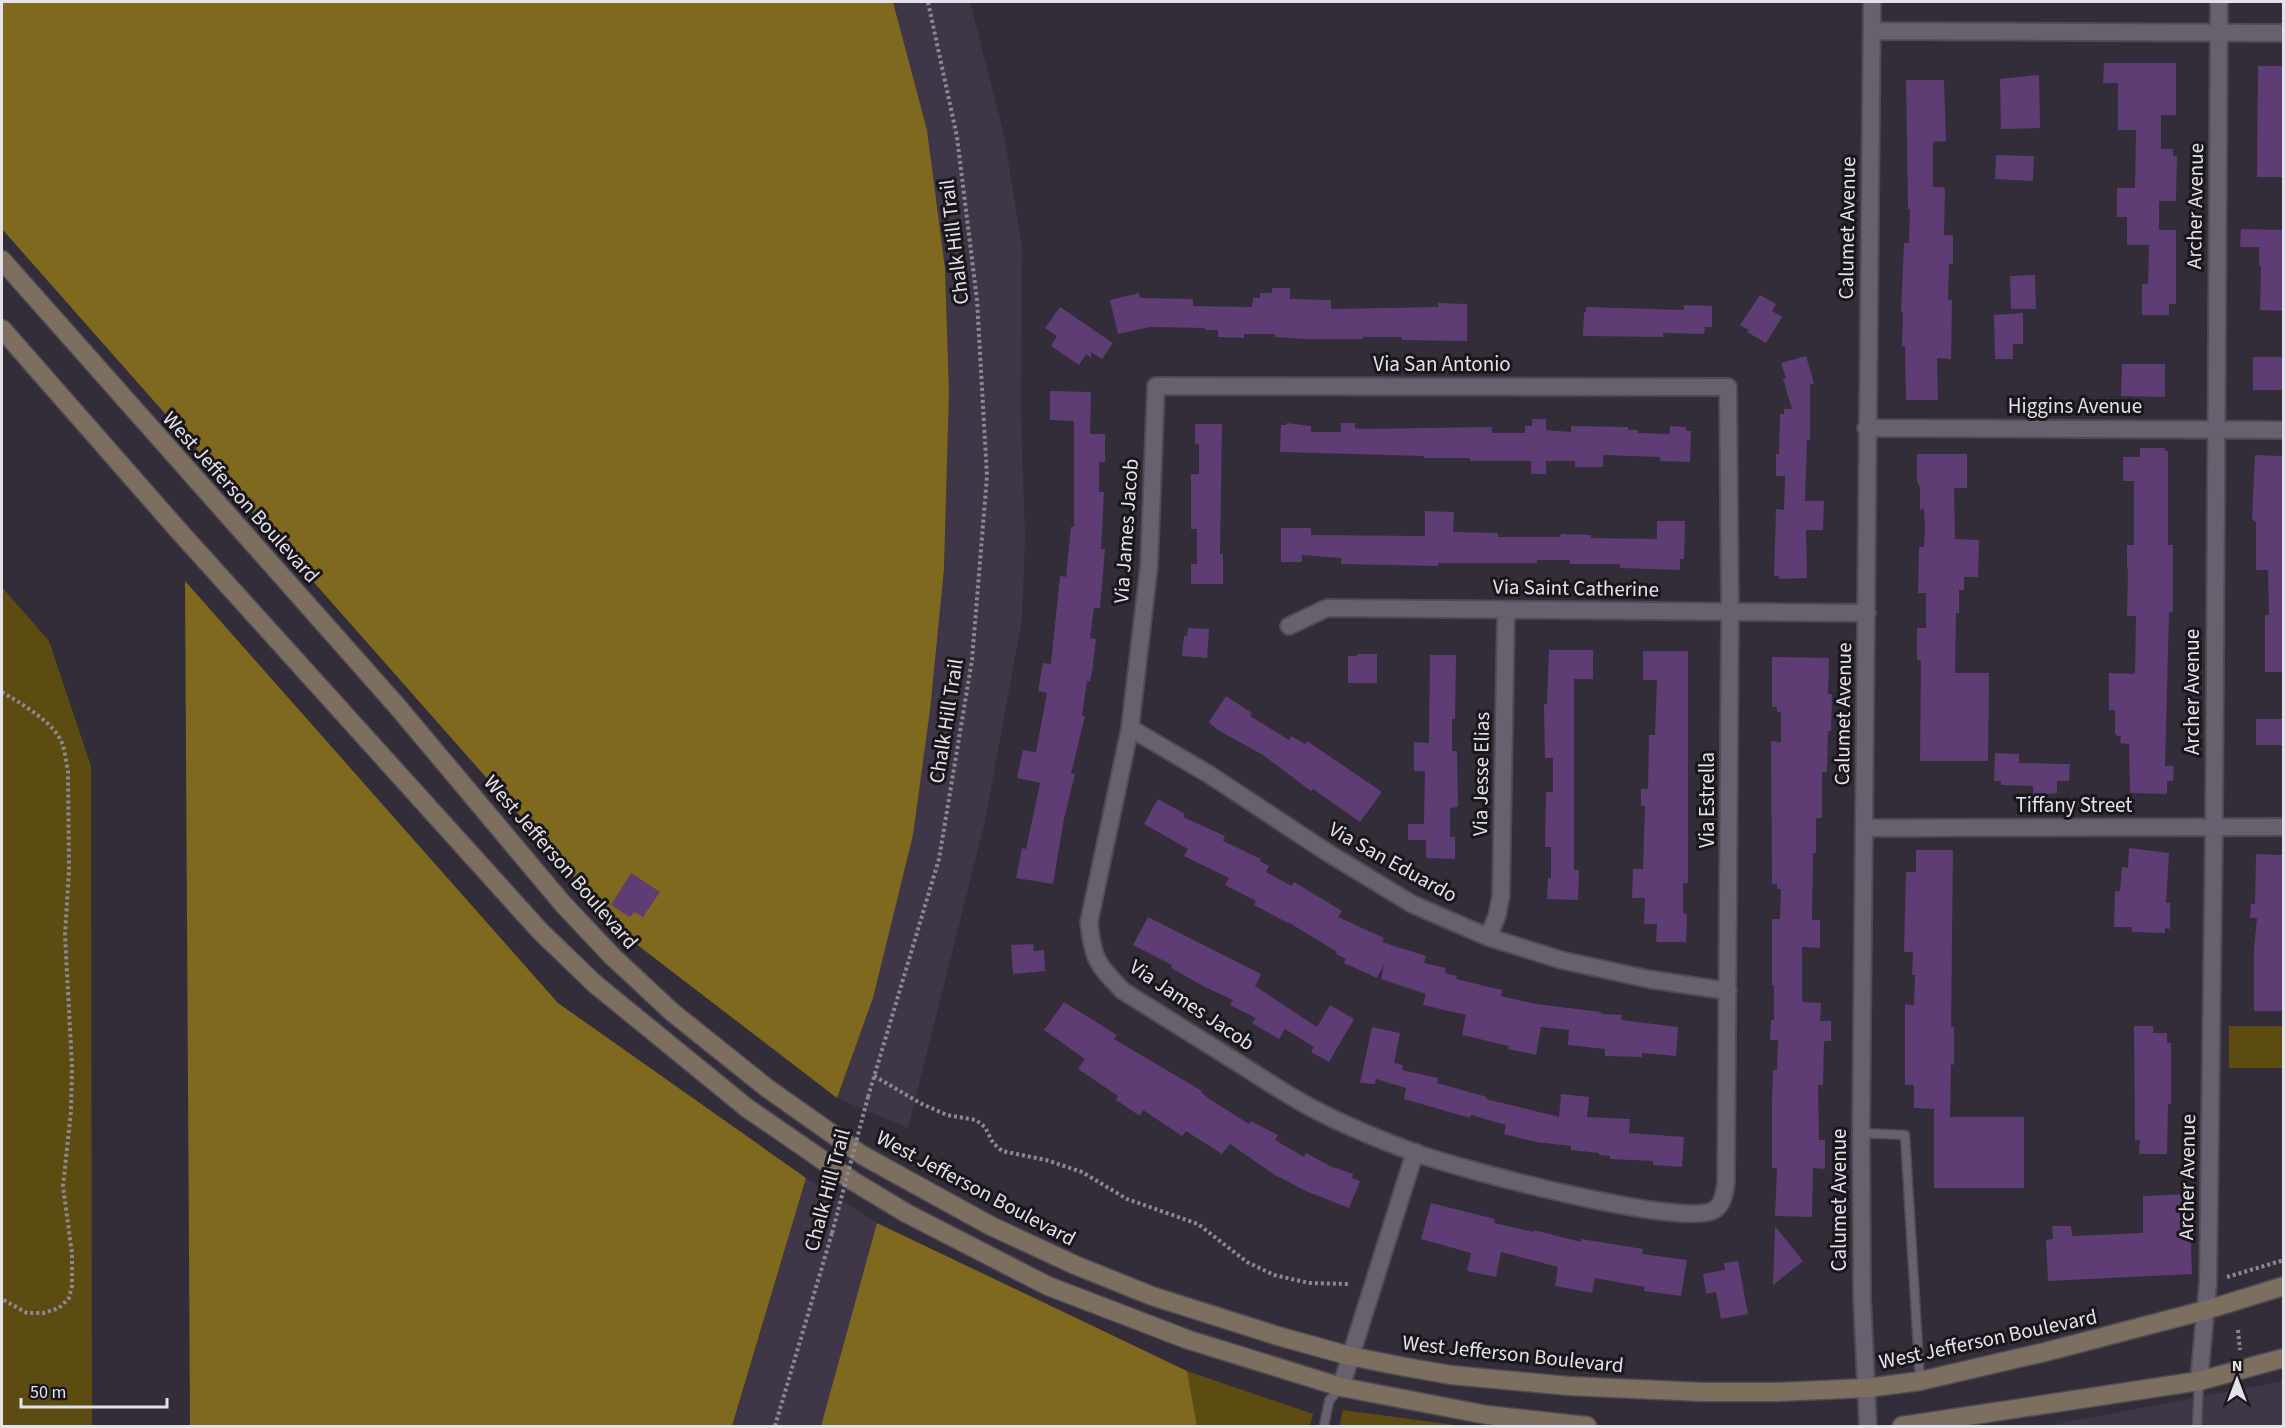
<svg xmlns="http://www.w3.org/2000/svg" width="2285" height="1428" viewBox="0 0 2285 1428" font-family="'Source Sans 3',sans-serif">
<rect width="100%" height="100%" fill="#332c39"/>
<path fill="#3f3647" d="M893,2H970L1004,135L1022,247L1021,413L1025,537L1022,620L985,821L908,1128L837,1098L873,998L944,569L949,392L945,268L927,130Z
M806,1178L877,1223L821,1426H732Z
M2283,1381V1426H2046Z"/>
<path fill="#5c4c12" d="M2,587L49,641L91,766L92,1426H2Z
M2229,1026H2283V1068H2229Z
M1187,1371L1313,1414L1310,1426H1197Z
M1343,1410L1462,1426H1339Z"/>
<path fill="#7e691f" d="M2,2H893L927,130L945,268L949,392L944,569L930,710L913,835L873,998L837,1098L627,937L2,229Z
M185,581L558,1003L806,1178L732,1426H190Z
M877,1223L1187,1371L1197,1426H821Z"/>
<path fill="#5d3d73" d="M2104,63H2176V115H2161V149H2173V156H2177L2176,201H2159V230H2176V304H2169V315H2142V284H2148L2149,245H2127V217H2117V188H2135L2136,130H2118V83H2103Z
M2258,66H2283V177H2257Z
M2039,75L2040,128L2001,129L2000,79Z
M1906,80H1944L1946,141L1933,142V187H1943L1945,189L1944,235H1953V264H1949L1948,300H1952L1951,359L1937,358L1938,400H1906L1905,346H1902L1903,312H1901L1904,243H1909L1910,209H1908Z
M1996,155L2034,156L2033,181L1995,179Z
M2241,229L2283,230V311L2260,310L2261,266H2259V247H2240Z
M2035,275L2036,309H2011L2010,276Z
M1272,288H1290V299L1331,300V309L1438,307V303L1467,304V341L1402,340V337H1363V339H1306L1275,337V334H1244V338L1218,337V330H1205V328L1150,327L1118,334L1110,300L1139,293L1140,298L1193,299V306L1252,307L1253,298H1260V293H1272Z
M1760,295L1776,304L1772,311L1782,317L1766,343L1747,332L1749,330L1740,325Z
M1684,305L1712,306V327H1705L1704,334L1663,333V337L1583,336L1584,312H1586V307L1684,310Z
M1060,307L1113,343L1102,359L1091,352V358L1086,354L1079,365L1051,346L1057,336L1045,328Z
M2023,313V344H2013V359H1995L1994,315Z
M1806,356L1814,383L1810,385V440H1807L1805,501H1824L1823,530H1806L1807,578L1779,579V576H1774L1776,509L1784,510L1785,476H1776V454H1779L1780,414H1784V409H1792L1783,379L1786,378L1781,363Z
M2253,357H2283V390H2253Z
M2122,364H2165V397L2121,396Z
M1050,391L1091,392L1090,434H1105V462H1099V492H1104L1101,549H1105L1100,608H1094L1090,638L1096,639L1092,672L1090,681H1087L1082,716H1085L1071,774H1075L1064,819L1053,884L1016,878L1022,848L1026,849L1040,783L1017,778L1023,750L1036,752L1047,693L1038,691L1043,663L1051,664L1060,576L1066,577L1071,527H1074V421L1050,420Z
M1532,419H1546V430L1571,432V426L1628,427V430H1638V433L1670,434V426L1686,427V431H1691L1690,462L1660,461V457L1603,455V467H1575V461H1546V474H1531V461H1470V458H1424V456L1280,452L1281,425H1286L1287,423L1311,426V432H1341V423H1355V428L1361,429L1492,427V433H1525V426H1532Z
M1195,424H1222L1220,554H1223V584H1191V564H1197V529H1191V474H1199V444H1195Z
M2140,448H2165V451H2168V545H2173V612H2169L2165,766H2174L2173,781H2167V794L2130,793L2129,744L2120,743L2121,736H2117L2115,732V710H2109V673L2135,674L2136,616H2127L2128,569H2127V545H2134V481H2123V457H2140Z
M1917,454H1967V488H1954L1955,539L1979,540L1978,577H1964V590H1959V613H1956L1955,673H1989L1988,761H1920L1921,661L1917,660V628H1926V593H1918L1919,547H1924L1925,528L1924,509L1920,510V488L1917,481Z
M2255,455L2283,456V672H2265V615H2269L2268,570H2256V522L2252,519Z
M1425,511L1454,512L1453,532L1498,533V537H1560L1561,534L1591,535V538L1657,539V521H1685L1684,559H1680V570L1620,568V564H1570V560H1537V563H1438V566L1341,564V558L1302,555V562H1281V528H1311V535L1425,536Z
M1188,628L1209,629L1207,658L1182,656L1184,636H1187Z
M1549,650H1593V679H1574V870H1579L1578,900L1547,899L1548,878H1551V847H1545L1546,792H1553V758H1545L1544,704H1547Z
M1643,651H1688V883H1683V913L1687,914L1686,942H1656L1657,924H1644L1645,898H1632L1633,869H1643L1645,806H1641V789H1648L1649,735H1655L1657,680H1643Z
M1357,654H1377V683H1348V656H1357Z
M1430,655H1456L1455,719H1452V751H1457L1458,807L1450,808V837H1455V859L1426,858V840H1408V824H1424L1425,771H1414V742L1429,743Z
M1772,657L1829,658L1828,694H1832L1831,731H1828L1827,772H1822V818H1816V853H1813L1812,920H1820V948L1802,947V1002L1821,1003L1820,1021H1831V1041H1824L1823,1085H1818L1819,1140H1825V1169L1813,1168L1812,1217L1775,1216L1777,1168H1772V1101L1773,1070H1777L1778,1040H1770L1771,1020H1774V985H1772V919H1780L1781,889H1777V884H1772L1771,741L1781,742V712H1777V707H1772Z
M1226,696L1252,713L1250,716L1289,740L1291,736L1305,744L1307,741L1382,792L1360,822L1313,789L1311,791L1263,755L1216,729L1209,722Z
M2256,719H2283V745H2256Z
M1995,753L2019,754V763L2070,764L2069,781H2057V793L2049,794H2033V786L2001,785V781H1994Z
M1158,799L1185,814L1183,817L1225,836L1223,841L1261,859L1260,861L1269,866L1266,872L1292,886L1294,882L1342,911L1338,917L1384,938L1382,942L1426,956L1424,963L1446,968L1445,973L1457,976L1456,979L1502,990L1501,996L1536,1004L1601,1012V1014L1622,1015L1621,1020L1678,1027L1676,1056L1642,1053V1057L1605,1056V1049L1568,1045L1569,1030L1541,1027L1536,1055L1508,1049L1509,1046L1462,1035L1466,1015L1423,1005L1426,994L1381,979L1384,965L1377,978L1344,963L1346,959L1336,954L1337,952L1288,922V923L1254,905L1256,901L1225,885L1229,878L1184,856L1188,849L1144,824Z
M2129,848L2169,853L2166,903H2170V929L2165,928V933L2132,932V927H2114L2115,891H2120L2122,867L2128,868Z
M1916,850H1953L1951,1027H1954V1065L1951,1064L1950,1117H2024V1188H1934V1109L1914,1108V1085H1905V1004L1914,1005L1915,975H1912L1913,952H1904L1906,872H1916Z
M2256,854L2283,855V1011H2254V949L2257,918H2250L2251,904H2255Z
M631,873L660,892L643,917L634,912L630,917L611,905Z
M1148,917L1261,974L1255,986L1317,1027L1330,1005L1354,1019L1329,1062L1311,1052L1314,1047L1285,1029L1279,1039L1252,1023L1256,1018L1230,1005L1233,1000L1205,987L1171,968L1172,965L1133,945Z
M1033,944L1034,951L1044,950L1045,971L1013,974L1011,945Z
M1064,1002L1117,1035L1114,1039L1202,1091L1201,1092L1208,1098L1249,1124L1251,1121L1278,1135L1275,1140L1304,1157L1306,1153L1330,1166L1353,1174L1352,1178L1360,1181L1349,1208L1308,1192L1275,1175L1230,1144L1222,1154L1186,1131L1182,1136L1143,1110L1140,1116L1116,1100L1118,1096L1078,1069L1085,1059L1044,1030Z
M2134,1026H2153V1033H2167V1043H2171V1104H2168L2167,1154H2139L2140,1140H2135Z
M1372,1027L1400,1033L1394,1063L1403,1065L1402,1070L1438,1078L1437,1083L1487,1097L1486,1099L1559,1117L1561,1094L1589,1097L1587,1117L1630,1119L1629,1133L1684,1137L1682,1167L1653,1165V1161L1610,1159V1156L1599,1155V1153L1571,1150V1146L1536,1142L1504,1134L1506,1125L1471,1115L1470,1118L1404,1099L1406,1088L1376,1079L1375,1084L1360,1083Z
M2191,1194L2192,1217H2190L2192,1274L2048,1281L2046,1240L2053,1239L2052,1226H2071L2072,1236L2143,1233V1196Z
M1431,1203L1495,1219L1494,1223L1534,1232V1230L1581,1242V1239L1643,1249L1642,1254L1687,1260L1681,1296L1644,1291L1645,1287L1595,1278L1592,1293L1555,1286L1558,1267L1501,1252L1496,1277L1467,1271L1471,1253L1421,1239Z
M1775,1226L1803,1261L1773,1285Z
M1738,1261L1748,1314L1721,1319L1716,1292L1706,1294L1703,1274L1725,1270L1724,1263Z"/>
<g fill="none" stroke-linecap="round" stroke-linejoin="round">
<defs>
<path id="service" d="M1861,1133L1905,1135L1920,1381
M1324,1426L1329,1401L1340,1387
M2197,1426L2199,1381"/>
<path id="minor" d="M1872,31L2284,33
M1156,386L1728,387L1730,612L1726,1182C1725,1191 1723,1205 1714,1210C1684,1229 1455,1168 1413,1152C1375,1138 1336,1122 1301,1102C1281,1091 1262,1078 1243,1066C1203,1041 1163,1016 1123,991C1097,964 1093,960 1089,922L1130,728L1149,566Z
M1866,428L2284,430
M1289,626L1327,608L1867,613
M1130,728L1210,775L1325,851L1412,904L1488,937L1561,960L1648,979L1728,991
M1864,828L2284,827
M1488,937L1497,916L1501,895L1506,610
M2199,1381L2208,1283L2214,827L2219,2
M1341,1387L1415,1152
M1868,1426L1862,1297L1861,1133L1872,2"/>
<path id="secondary" d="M2,260L397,706L563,904L612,956L672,1012L767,1088L862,1155L991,1226L1075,1265L1152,1296L1278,1336L1350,1356L1400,1366L1451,1375L1569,1386L1702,1392H1777L1867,1388L1920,1381L2045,1352L2206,1310L2284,1286
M2,329L179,531L540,931L595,984L747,1108L853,1181L906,1213L1048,1286L1189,1340L1341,1387L1487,1415L1587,1426
M1902,1426L2199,1381L2284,1358"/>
</defs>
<use href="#service" stroke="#504a54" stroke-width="11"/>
<use href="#minor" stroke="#504a54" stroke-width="20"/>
<use href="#secondary" stroke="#504a54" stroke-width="21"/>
<path stroke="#8e8893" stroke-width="4" stroke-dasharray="3 3" stroke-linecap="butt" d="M2,692C20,703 54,722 62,743C65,751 66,762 68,771L69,870L65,935L72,1067L71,1111L63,1186L72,1254V1286L69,1298L59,1308L44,1313H27L2,1299
M874,1076L922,1104L947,1115L976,1120L985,1127L993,1143L1002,1151L1046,1160L1082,1172L1127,1199L1198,1224L1247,1262L1274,1275L1309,1283L1349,1284
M868,1097L939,859L972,660L987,476L977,300L957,137L928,2
M2227,1277L2284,1260
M2238,1330L2240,1350
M775,1426L832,1233"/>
<use href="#service" stroke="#68606e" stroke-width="8"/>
<use href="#minor" stroke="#68606e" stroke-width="16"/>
<use href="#secondary" stroke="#7c6f60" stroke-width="18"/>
<path stroke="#8e8893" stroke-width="4" stroke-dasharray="3 3" stroke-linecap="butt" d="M832,1233L868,1097"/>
</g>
<g text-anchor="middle" stroke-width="6" stroke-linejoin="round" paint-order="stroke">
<g font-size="21" fill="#e5e1e9" stroke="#19161c">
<text transform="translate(2195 206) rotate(-89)" y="7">Archer Avenue</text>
<text transform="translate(1847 228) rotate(-89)" y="7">Calumet Avenue</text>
<text transform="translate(954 242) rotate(-97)" y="7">Chalk Hill Trail</text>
<text x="1442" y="371">Via San Antonio</text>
<text x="2075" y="413">Higgins Avenue</text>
<text transform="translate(241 497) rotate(48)" y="7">West Jefferson Boulevard</text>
<text transform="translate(1126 531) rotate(-86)" y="7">Via James Jacob</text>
<text transform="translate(1576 588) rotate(1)" y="7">Via Saint Catherine</text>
<text transform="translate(2192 692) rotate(-90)" y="7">Archer Avenue</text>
<text transform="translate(1843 714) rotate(-89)" y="7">Calumet Avenue</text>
<text transform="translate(946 721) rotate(-81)" y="7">Chalk Hill Trail</text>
<text transform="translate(1481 774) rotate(-89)" y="7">Via Jesse Elias</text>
<text transform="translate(1707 800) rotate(-90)" y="7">Via Estrella</text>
<text x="2074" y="812">Tiffany Street</text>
<text transform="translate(561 862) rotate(49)" y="7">West Jefferson Boulevard</text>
<text transform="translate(1393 862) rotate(29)" y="7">Via San Eduardo</text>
<text transform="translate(1192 1005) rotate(34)" y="7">Via James Jacob</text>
<text transform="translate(2187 1177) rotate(-89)" y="7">Archer Avenue</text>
<text transform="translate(976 1188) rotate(28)" y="7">West Jefferson Boulevard</text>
<text transform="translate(827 1190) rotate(-75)" y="7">Chalk Hill Trail</text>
<text transform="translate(1839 1200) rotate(-90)" y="7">Calumet Avenue</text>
<text transform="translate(1988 1339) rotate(-12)" y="7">West Jefferson Boulevard</text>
<text transform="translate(1513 1354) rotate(6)" y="7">West Jefferson Boulevard</text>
</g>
</g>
<rect width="2285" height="1428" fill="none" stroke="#e5e1e9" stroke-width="6"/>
<g transform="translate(2237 1380)" stroke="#19161c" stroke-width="4.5" paint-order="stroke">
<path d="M0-4.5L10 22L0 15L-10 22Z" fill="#e5e1e9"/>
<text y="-9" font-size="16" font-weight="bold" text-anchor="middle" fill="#e5e1e9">N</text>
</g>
<path d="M21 1398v9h146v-9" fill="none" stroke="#e5e1e9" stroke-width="3"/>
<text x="30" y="1398" font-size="18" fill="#e5e1e9" stroke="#19161c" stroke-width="4.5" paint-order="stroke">50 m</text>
</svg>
